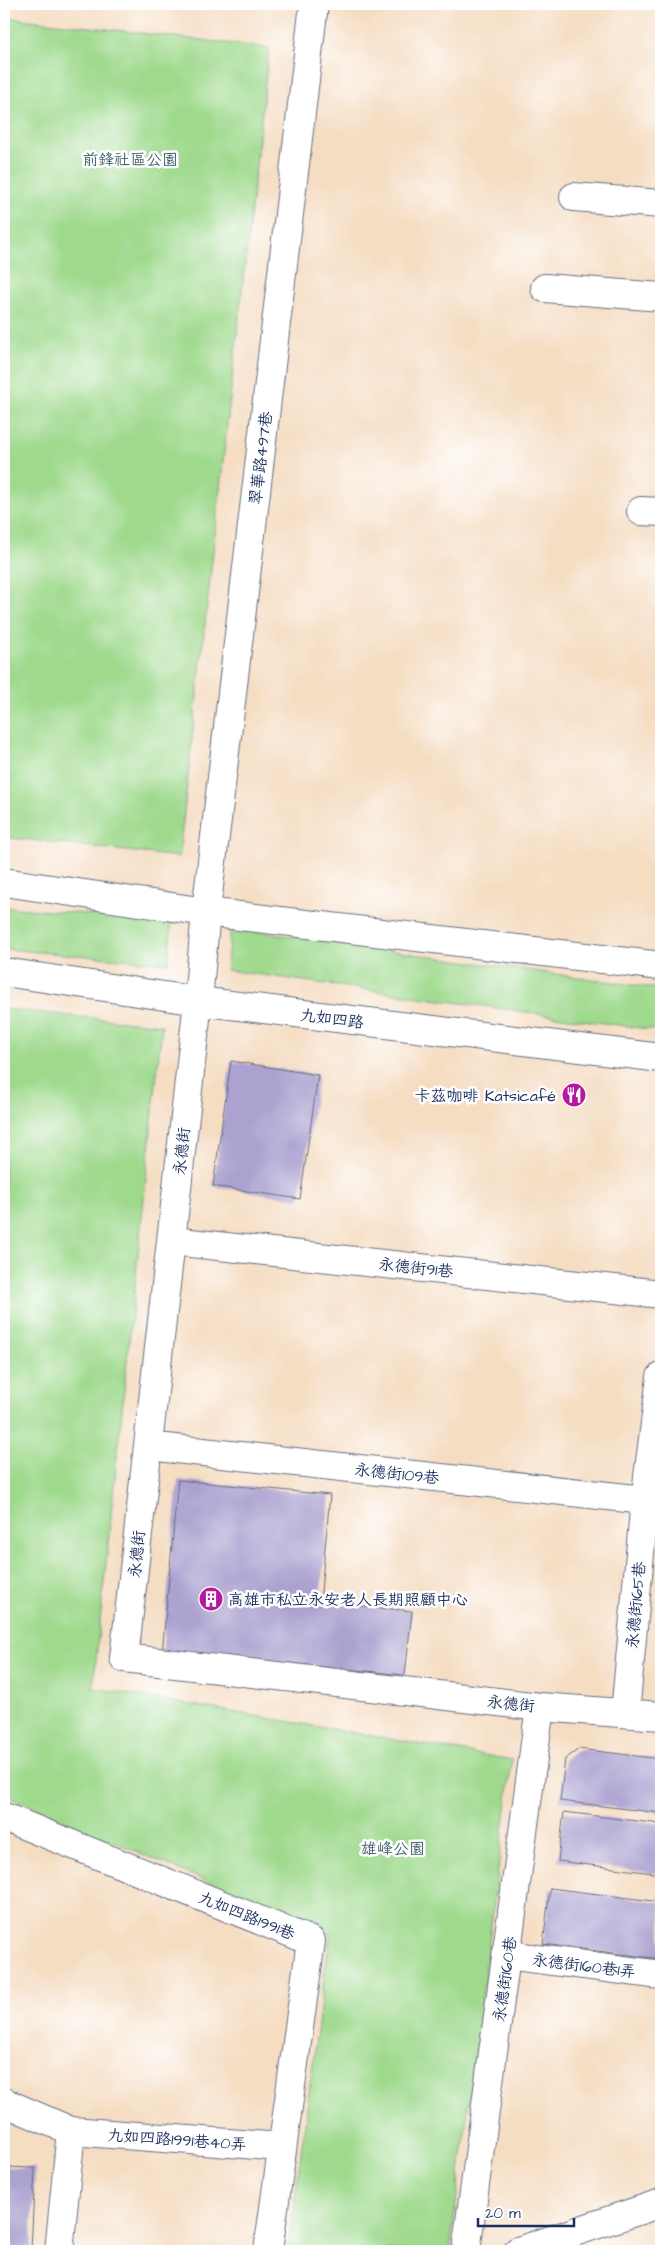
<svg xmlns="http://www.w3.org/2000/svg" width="665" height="2255" viewBox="0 0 665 2255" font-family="'Architects Daughter','LXGW WenKai TC',sans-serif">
<rect width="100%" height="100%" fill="#fff"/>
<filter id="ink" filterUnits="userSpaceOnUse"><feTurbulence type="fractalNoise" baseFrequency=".02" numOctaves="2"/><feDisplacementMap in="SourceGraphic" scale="10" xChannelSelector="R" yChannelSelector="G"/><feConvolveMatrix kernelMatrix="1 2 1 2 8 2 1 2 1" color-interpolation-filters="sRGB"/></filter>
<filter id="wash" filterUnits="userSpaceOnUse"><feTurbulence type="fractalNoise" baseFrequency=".0096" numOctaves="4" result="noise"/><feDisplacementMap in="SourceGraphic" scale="20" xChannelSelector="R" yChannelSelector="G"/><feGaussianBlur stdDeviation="1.12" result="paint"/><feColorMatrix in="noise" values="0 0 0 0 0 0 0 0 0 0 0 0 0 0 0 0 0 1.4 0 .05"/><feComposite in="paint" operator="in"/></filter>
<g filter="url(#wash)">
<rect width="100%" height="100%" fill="#f5ddc2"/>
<path fill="#9ed98c" stroke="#5c8475" d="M4,17L269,48L179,857L4,837Z
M4,907L172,921L168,963L4,949Z
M231,928L661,989V1031L226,970Z
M4,1009L162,1025L93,1688L512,1760L450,2251H288L330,1934L4,1795Z"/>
<g id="blocks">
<path fill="#aba2d0" d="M231,1061L318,1075L300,1199L213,1186Z
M178,1480L330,1495L320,1602L412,1611L405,1675L250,1659V1663L162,1654Z
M579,1749L661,1759V1813L560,1801L565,1759Z
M564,1812L661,1824V1874L558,1861Z
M550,1888L661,1902V1959L543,1944Z
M4,2167L35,2168L31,2251H4Z"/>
</g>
</g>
<g filter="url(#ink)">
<use href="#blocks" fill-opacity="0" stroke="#676c81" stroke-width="1"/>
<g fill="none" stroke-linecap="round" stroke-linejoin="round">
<defs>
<path id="minor" d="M314,4L206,912L198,1001L124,1658L540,1707L661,1716
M574,197L661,204
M545,288L661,297
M641,511L661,512
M4,882L206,912L661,966
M4,972L198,1001L661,1058
M172,1241L661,1294
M148,1446L645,1500
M625,1713L645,1500L661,1377
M4,1817L311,1941L268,2251
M507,1955L661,1975
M4,2102L71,2131L59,2251
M71,2131L282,2147
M466,2251L540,1707
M518,2251L661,2203"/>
</defs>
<use href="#minor" stroke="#676c81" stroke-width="30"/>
<use href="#minor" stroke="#fff" stroke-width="28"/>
</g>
</g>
<defs>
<symbol id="restaurant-disc" viewBox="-11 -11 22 22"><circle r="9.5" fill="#b5179e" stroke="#fff"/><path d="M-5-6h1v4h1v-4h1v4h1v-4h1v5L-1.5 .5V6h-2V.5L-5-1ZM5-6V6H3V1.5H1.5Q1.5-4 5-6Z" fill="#fff"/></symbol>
<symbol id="building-disc" viewBox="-11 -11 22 22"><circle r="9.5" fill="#b5179e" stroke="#fff"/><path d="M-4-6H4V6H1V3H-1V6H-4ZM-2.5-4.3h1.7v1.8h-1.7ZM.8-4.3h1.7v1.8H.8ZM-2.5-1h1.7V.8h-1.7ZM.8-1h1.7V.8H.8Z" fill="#fff"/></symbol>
</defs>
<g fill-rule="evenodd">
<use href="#restaurant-disc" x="560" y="1081" width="28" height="28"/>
<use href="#building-disc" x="197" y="1585" width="28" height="28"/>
</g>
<g text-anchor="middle" stroke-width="5" stroke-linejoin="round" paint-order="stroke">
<g font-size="16" fill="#42626c" stroke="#fff">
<text x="130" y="165">前鋒社區公園</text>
<text x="393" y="1854">雄峰公園</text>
</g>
<g font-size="16" fill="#1b2f5e" stroke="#fff">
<text transform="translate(260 458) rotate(-83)" y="6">翠華路497巷</text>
<text transform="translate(332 1018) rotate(7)" y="6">九如四路</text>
<text transform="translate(181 1151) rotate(-84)" y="6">永德街</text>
<text transform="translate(416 1267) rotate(6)" y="6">永德街91巷</text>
<text transform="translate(397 1473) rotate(6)" y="6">永德街109巷</text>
<text transform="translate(136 1554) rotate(-84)" y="6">永德街</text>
<text transform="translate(635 1605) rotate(-85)" y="6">永德街165巷</text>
<text transform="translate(511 1703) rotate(6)" y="6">永德街</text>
<text transform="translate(247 1915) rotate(22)" y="6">九如四路1991巷</text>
<text transform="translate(584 1965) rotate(7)" y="6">永德街160巷1弄</text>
<text transform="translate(504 1979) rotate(-82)" y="6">永德街160巷</text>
<text transform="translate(177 2139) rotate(4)" y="6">九如四路1991巷40弄</text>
</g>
<g font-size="16" fill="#1b2f5e" stroke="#fff" text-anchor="end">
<text x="556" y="1101">卡茲咖啡 Katsicafé</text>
<text x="228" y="1605" text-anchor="start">高雄市私立永安老人長期照顧中心</text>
</g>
</g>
<rect width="665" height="2255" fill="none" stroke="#fff" stroke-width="20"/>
<path d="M478 2218v8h96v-8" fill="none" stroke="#1b2f5e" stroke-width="2.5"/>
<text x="485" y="2218" font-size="15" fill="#1b2f5e" stroke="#ffffff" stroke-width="4" paint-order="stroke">20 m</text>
</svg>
